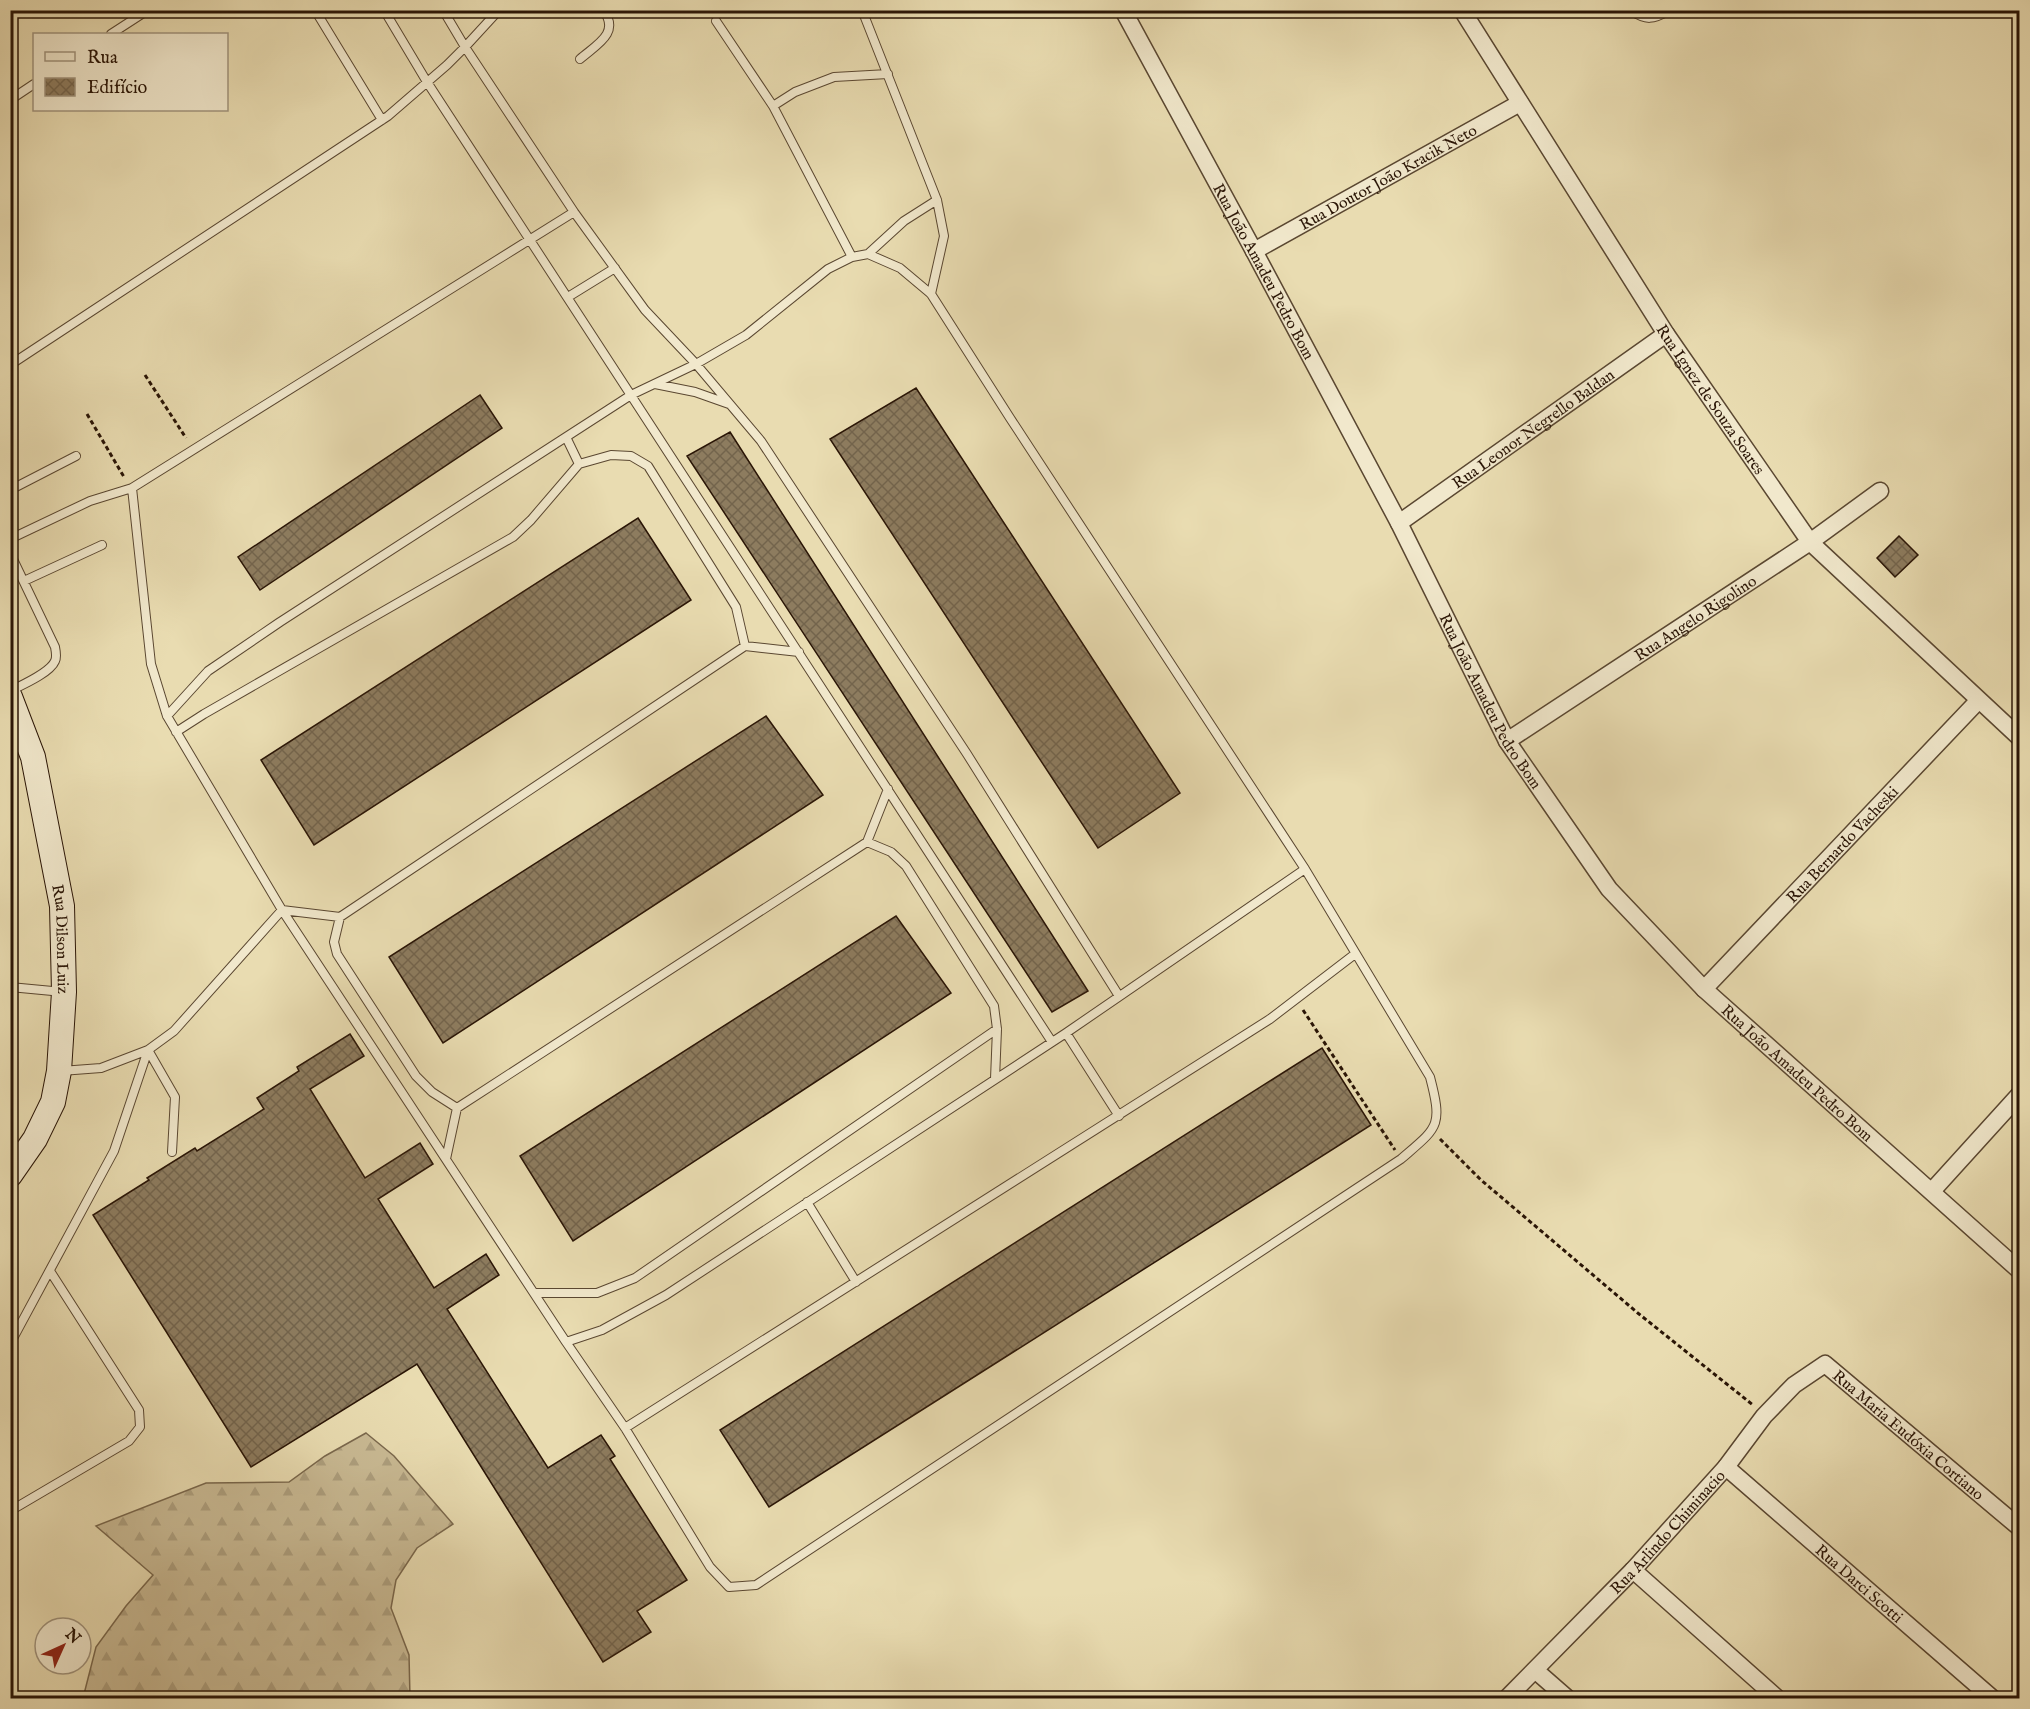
<svg xmlns="http://www.w3.org/2000/svg" width="2030" height="1709" viewBox="0 0 2030 1709" font-family="'IM FELL English',serif">
<defs>
<pattern id="forest-firs" width="22" height="20" patternUnits="userSpaceOnUse" patternTransform="scale(1.5)"><rect width="22" height="20" fill="#c9ba94"/><path d="M5 1l3.5 6h-7zM16 11l3.5 6h-7z" fill="#ad9f7e"/></pattern>
<pattern id="building-cross-hatch" width="8" height="8" patternUnits="userSpaceOnUse" patternTransform="scale(1.5)"><rect width="8" height="8" fill="#8d7c5f"/><path d="M0 0l8 8M0 8l8-8" fill="none" stroke="#73644c"/></pattern>
</defs>
<rect width="100%" height="100%" fill="#e9dcb1"/>
<filter id="stains"><feTurbulence type="fractalNoise" baseFrequency=".00333" numOctaves="4"/><feColorMatrix values="0 0 0 0 .2 0 0 0 0 .09 0 0 0 0 .02 0 0 0 .5 -.17"/></filter>
<radialGradient id="worn" r=".72"><stop offset=".6" stop-color="#630" stop-opacity="0"/><stop offset="1" stop-color="#630" stop-opacity=".3"/></radialGradient>
<path fill="url(#forest-firs)" stroke="#7a684d" stroke-width="1.5" d="M366,1433L394,1456L453,1524L417,1548L396,1580L391,1608L409,1655L410,1698H83L96,1647L126,1606L153,1575L96,1526L206,1483L289,1482L325,1456Z"/>
<path fill="url(#building-cross-hatch)" stroke="#2a1506" stroke-width="1.5" d="M916,388L1180,793L1098,848L830,439Z
M480,395L502,428L260,590L238,557Z
M730,432L1088,991L1052,1012L687,456Z
M638,518L691,600L314,845L261,760Z
M1899,536L1918,555L1895,577L1877,558Z
M766,716L823,795L443,1043L389,957Z
M896,916L951,993L573,1241L520,1156Z
M350,1034L364,1056L310,1089L365,1178L420,1143L433,1164L378,1199L434,1288L486,1254L499,1275L447,1309L548,1468L601,1435L615,1456L610,1459L687,1580L637,1611L651,1632L603,1662L417,1364L251,1467L93,1215L149,1180L147,1178L195,1148L197,1151L264,1109L257,1098L299,1071L297,1067Z
M1322,1048L1371,1125L769,1507L720,1430Z"/>
<g fill="none" stroke-linecap="round" stroke-linejoin="round">
<defs>
<path id="lane" d="M315,10L382,120
M384,10L427,82L1052,1042
M499,10L465,47L574,212
M862,10L937,200L944,236L931,294
M1630,10C1646,21 1653,20 1670,10
M716,21L773,106L852,257
M111,34L148,10
M580,59C596,45 621,33 603,10
M10,100L34,84
M773,106L795,92L834,77L888,74
M868,254L904,221L937,200
M568,297L615,268
M10,365L388,116L447,65L465,47L443,10
M655,384L695,392L729,404
M566,437L579,464
M10,490L76,456
M10,539L90,501L132,488
M10,553L55,647C56,652 57,657 55,661C50,673 22,685 10,691
M24,581L102,545
M167,716L208,671L280,622L631,395L696,364L761,441L967,754L1119,996
M176,732L204,714L513,537L531,520L579,464L611,455L631,456L648,466L736,607L745,646
M867,842L891,852L906,866L994,1006L997,1029L995,1079
M340,917L334,942L337,954L416,1076L432,1092L457,1108
M10,987L63,992
M1066,1033L1119,1116
M61,1071L101,1068L148,1050L174,1031L282,910L340,917L745,646L799,652
M446,1159L457,1108L867,842L888,789
M807,1202L856,1282
M534,1293H597L635,1278L997,1029
M566,1342L625,1428L710,1567L729,1587L756,1585L1401,1159C1438,1127 1443,1127 1430,1077L1305,869L1010,418L931,294L900,268L868,254L852,257L828,269L746,335L696,364L645,310L574,212L132,488L151,664L167,716L282,910L566,1342L602,1330L666,1295L1066,1033L1305,869
M10,1344L114,1151L148,1050L175,1097L172,1152
M625,1428L1270,1019L1355,954
M10,1511L129,1441L140,1427L139,1410L50,1271"/>
<g id="street">
<path id="s1" d="M1123,10L1254,251L1399,523L1507,741L1609,889L1704,989L2020,1271"/>
<path id="s2" d="M1462,10L1666,334L1810,542L2020,738"/>
<path id="s3" d="M1254,251L1520,103"/>
<path id="s4" d="M1399,523L1666,334"/>
<path id="s5" d="M1507,741L1810,542L1880,491"/>
<path id="s6" d="M1704,989L1978,701"/>
<path d="M1932,1191L2020,1094"/>
<path id="s7" d="M1726,1467L1992,1698"/>
<path d="M1633,1570L1777,1698"/>
<path d="M1535,1670L1567,1698"/>
<path id="s8" d="M1507,1698L1633,1570L1726,1467L1764,1416L1794,1385L1825,1364L2020,1528"/>
</g>
<g id="secondary">
<path id="s9" d="M10,697L33,757L62,906L64,992L59,1071L53,1102L35,1139L10,1175"/>
</g>
</defs>
<use href="#lane" stroke="#5a4731" stroke-width="10"/>
<use href="#street" stroke="#5a4731" stroke-width="19"/>
<use href="#secondary" stroke="#2a1506" stroke-width="26"/>
<path stroke="#2a1506" stroke-width="3" stroke-dasharray="4.5 3" stroke-linecap="butt" d="M145,375L186,438
M87,414L124,477
M1303,1010L1395,1150
M1440,1139L1481,1180L1639,1314L1753,1405"/>
<use href="#lane" stroke="#f1e8cc" stroke-width="8"/>
<use href="#street" stroke="#f1e8cc" stroke-width="16"/>
<use href="#secondary" stroke="#f1e8cc" stroke-width="24"/>
</g>
<g text-anchor="middle" stroke-width="4.5" stroke-linejoin="round" paint-order="stroke">
<g font-size="16" fill="#2a1506" stroke="#f1e8cc">
<text dy="6" stroke="none"><textPath href="#s3" startOffset="153">Rua Doutor João Kracik Neto</textPath></text>
<text dy="6" stroke="none"><textPath href="#s1" startOffset="297">Rua João Amadeu Pedro Bom</textPath></text>
<text dy="6" stroke="none"><textPath href="#s2" startOffset="462">Rua Ignez de Souza Soares</textPath></text>
<text dy="6" stroke="none"><textPath href="#s4" startOffset="164">Rua Leonor Negrello Baldan</textPath></text>
<text dy="6" stroke="none"><textPath href="#s5" startOffset="225">Rua Angelo Rigolino</textPath></text>
<text dy="6" stroke="none"><textPath href="#s1" startOffset="783">Rua João Amadeu Pedro Bom</textPath></text>
<text dy="6" stroke="none"><textPath href="#s6" startOffset="200">Rua Bernardo Vacheski</textPath></text>
<text dy="6" stroke="none"><textPath href="#s9" startOffset="249">Rua Dilson Luiz</textPath></text>
<text dy="6" stroke="none"><textPath href="#s1" startOffset="1269">Rua João Amadeu Pedro Bom</textPath></text>
<text dy="6" stroke="none"><textPath href="#s8" startOffset="572">Rua Maria Eudóxia Cortiano</textPath></text>
<text dy="6" stroke="none"><textPath href="#s8" startOffset="231">Rua Arlindo Chiminacio</textPath></text>
<text dy="6" stroke="none"><textPath href="#s7" startOffset="177">Rua Darci Scotti</textPath></text>
</g>
</g>
<rect width="2030" height="1709" fill="none" stroke="#e9dcb1" stroke-width="36"/>
<rect x="12" y="12" width="2006" height="1685" fill="none" stroke="#2a1506" stroke-width="3"/>
<rect x="18" y="18" width="1994" height="1673" fill="none" stroke="#2a1506" stroke-width="1.5"/>
<rect x="33" y="33" width="195" height="78" fill="#f1e8cc" stroke="#a1947d" stroke-width="1.5"/>
<rect x="45" y="52" width="30" height="9" fill="#f1e8cc" stroke="#a1947d" stroke-width="1.5"/>
<text x="87" y="63" font-size="18" fill="#2a1506">Rua</text>
<rect x="45" y="78" width="30" height="18" fill="url(#building-cross-hatch)" stroke="#a1947d" stroke-width="1.5"/>
<text x="87" y="93" font-size="18" fill="#2a1506">Edifício</text>
<g transform="translate(63 1646) rotate(45)"><circle r="28" fill="#f1e8cc" stroke="#a1947d" stroke-width="1.5"/>
<path d="M0-4.5L10 22L0 15L-10 22Z" fill="#8f2418"/>
<text y="-9" font-size="16" font-weight="bold" text-anchor="middle" fill="#2a1506">N</text>
</g>
<rect width="100%" height="100%" filter="url(#stains)"/>
<rect width="100%" height="100%" fill="url(#worn)"/>
</svg>
